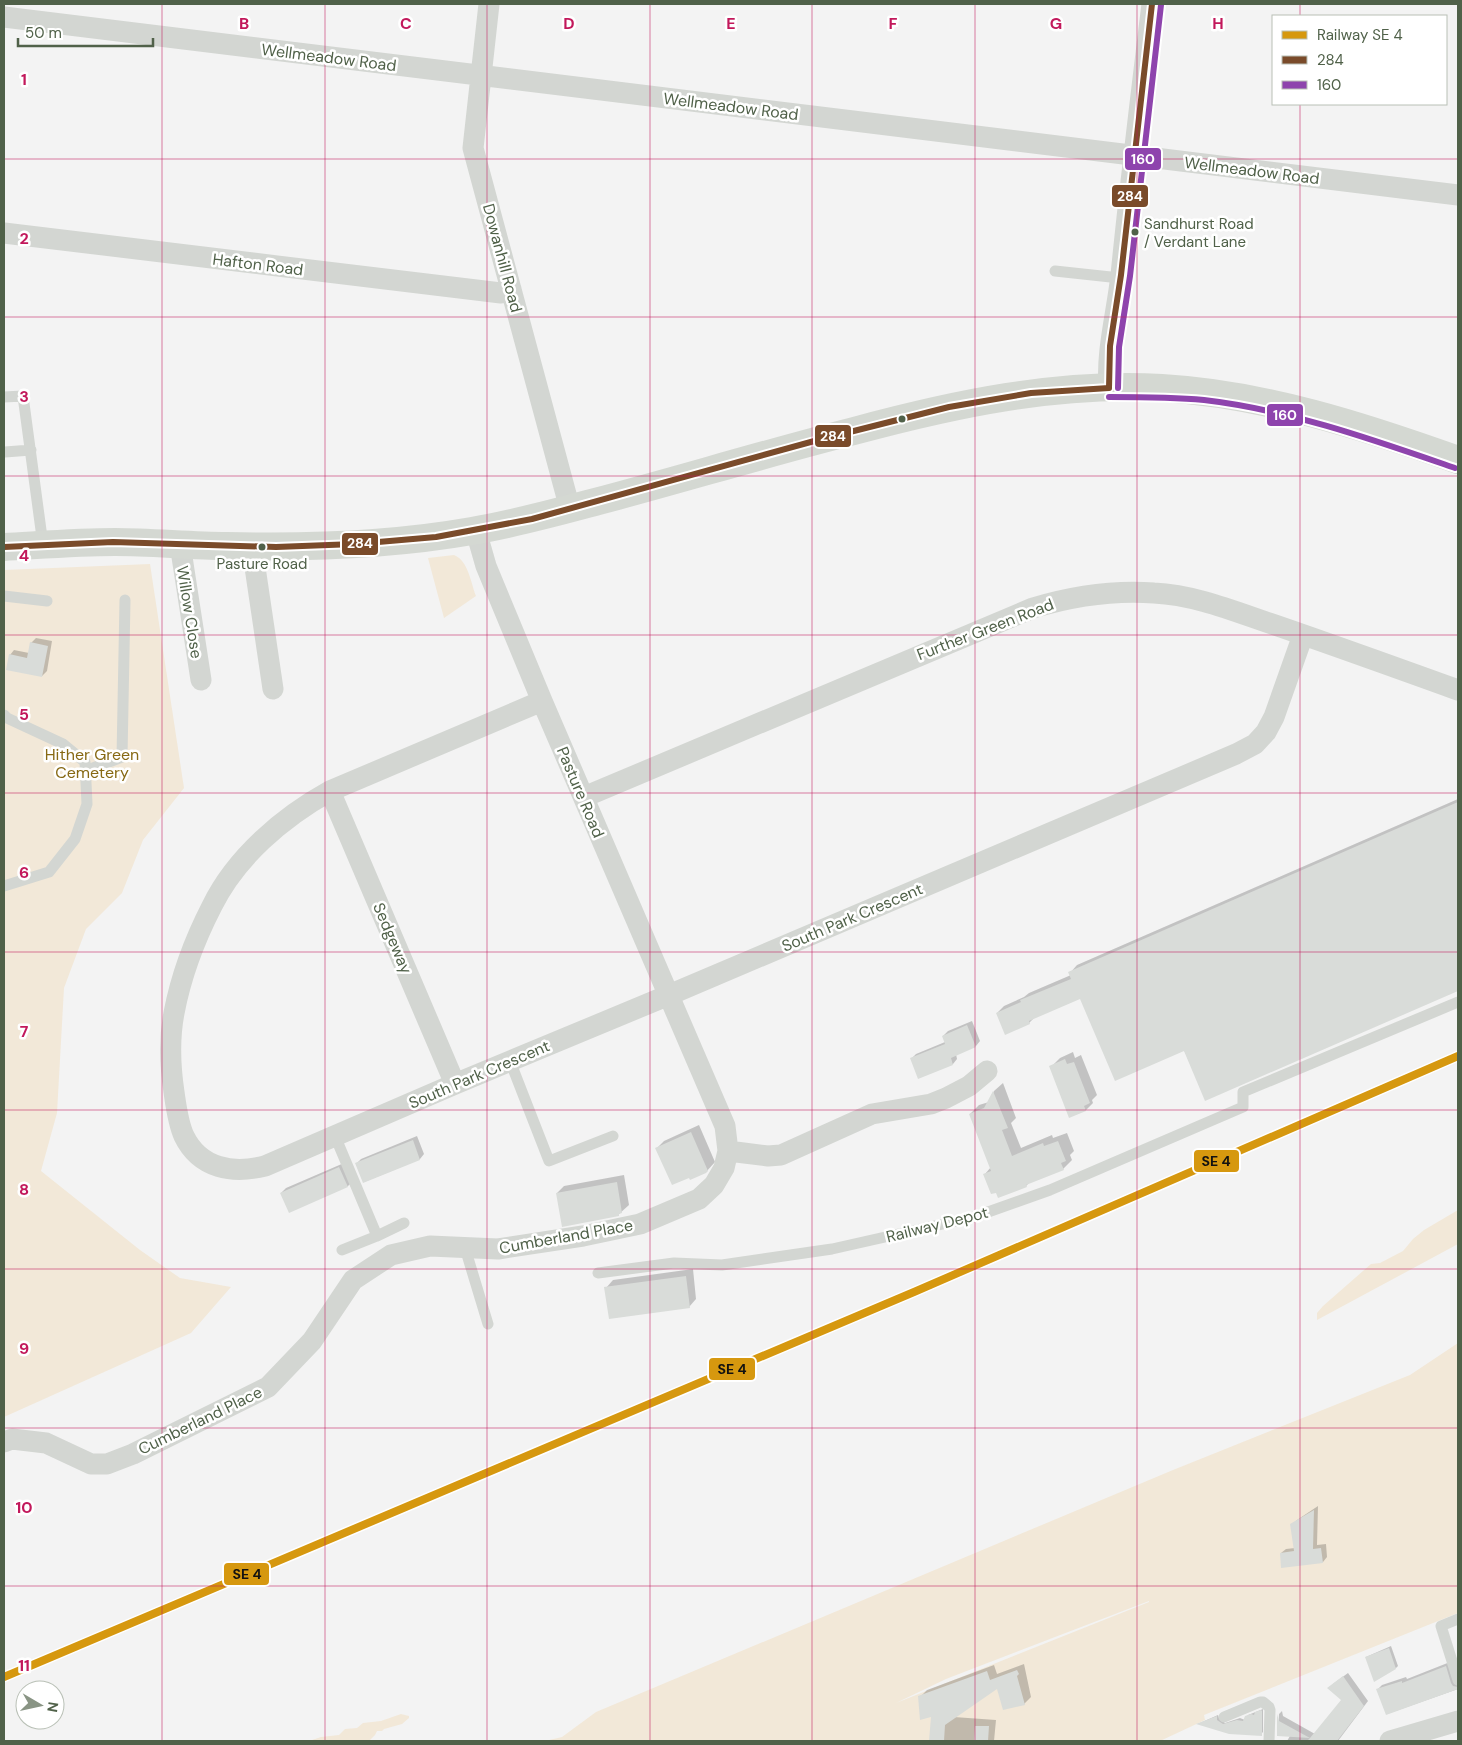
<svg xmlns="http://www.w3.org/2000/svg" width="1462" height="1745" viewBox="0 0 1462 1745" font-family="'DM Sans',sans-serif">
<rect width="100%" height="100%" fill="#f3f3f3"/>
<path fill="#f2e8d8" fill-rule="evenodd" d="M454,555C468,560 471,583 476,596L444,618L428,558Z
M150,564L184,788L143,840L122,893L86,929L64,988L57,1113L41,1171L140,1250L180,1278L231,1287L191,1333L4,1417V570Z
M1458,1210V1244L1317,1320V1313L1323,1306L1371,1264L1380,1263L1403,1251L1413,1239L1424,1230Z
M1458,1343V1613L1204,1715L1205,1720L1160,1741H545L562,1737L596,1712L1173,1470L1410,1375ZM1149,1601V1602L896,1703L946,1679Z
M401,1714L409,1716V1718L402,1724L384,1729L382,1731H377L375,1735L370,1740L309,1741L321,1737L339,1735L345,1729L357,1728L363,1723L381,1721Z"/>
<path fill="#0003" d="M36,638L52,641L47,671L42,676L10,655L14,650L29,653L31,643Z
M1458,799V989L1206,1099L1184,1050L1080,998L1035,1017L1029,1023L997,1013L1004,1006L1024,997L1029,993L1071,975L1070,973L1077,965Z
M972,1021L980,1041L976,1046L956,1054L957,1059L953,1064L911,1059L916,1054L945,1042L943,1036L948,1031Z
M1073,1052L1075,1058L1081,1055L1097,1095L1092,1100L1093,1103L1086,1110L1070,1116L1052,1066L1060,1058Z
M1003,1083L1016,1118L1011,1123L1021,1148L1052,1135L1053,1138L1067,1133L1074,1151L1070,1155L1072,1160L1063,1169L1030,1182L1026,1186L985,1174L991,1167L970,1114L979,1105L989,1102L994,1091Z
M699,1125L715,1162L706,1172L657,1148L664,1141Z
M417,1136L424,1154L420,1159L364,1182L356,1164L361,1159Z
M344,1163L352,1182L348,1186L289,1211L281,1193L286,1188Z
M624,1175L629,1205L619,1214L557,1193L564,1186Z
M693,1269L696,1299L689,1307L606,1288L613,1280Z
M1318,1506L1317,1545L1326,1544L1327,1557L1323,1562L1281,1553L1286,1549L1295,1548L1292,1525L1297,1520Z
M1391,1646L1398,1666L1396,1668L1366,1657Z
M1450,1662L1458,1681V1689L1387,1714L1378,1689L1382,1685L1406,1677L1407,1679Z
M1024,1664L1031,1697L1024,1704L998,1687L954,1717L996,1720L994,1741H930L932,1716L920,1697L927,1690L994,1665L997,1674Z
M1348,1673L1368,1701L1338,1741H1287L1290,1736L1278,1735L1279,1714L1282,1711L1283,1716L1315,1734L1343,1700L1333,1684Z
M1263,1709V1732L1261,1734L1200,1723L1218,1715L1219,1718L1225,1723L1240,1718L1245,1720L1248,1715Z"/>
<path fill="#d9dcd9" d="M30,642L48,646L42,677L6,670L9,654L27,658Z
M1458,802V991L1205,1101L1184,1051L1115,1081L1080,999L1029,1021L1030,1024L1005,1035L996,1013L1021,1002L1020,1000L1071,979L1068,972Z
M967,1025L976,1047L951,1058L953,1065L918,1079L910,1058L945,1044L942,1036Z
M1065,1059L1067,1064L1074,1062L1090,1103L1084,1106L1086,1111L1069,1118L1049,1066Z
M993,1091L1008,1128L1002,1130L1012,1156L1043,1143L1044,1146L1058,1141L1066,1161L1061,1163L1064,1170L1026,1185L1027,1187L998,1198L996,1193L991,1194L983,1174L991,1171L969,1114L984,1108Z
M691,1132L708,1171L706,1173L690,1180L689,1178L672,1185L655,1148Z
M413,1140L420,1160L363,1183L355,1163Z
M339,1167L348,1187L289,1213L280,1193Z
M617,1182L622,1213L619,1214V1216L562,1227L556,1193Z
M686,1276L690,1308L609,1319L604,1287Z
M1314,1510L1313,1549L1321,1548L1323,1563L1281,1568L1280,1553L1294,1551L1290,1524Z
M1389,1648L1396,1669L1374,1682L1365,1657Z
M1446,1666L1451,1683L1453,1686L1458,1687V1689L1386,1715L1376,1689L1402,1681V1683Z
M1017,1670L1019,1674L1017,1676L1025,1705L1003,1710L997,1689L945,1725L944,1741H929L931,1717L920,1720L918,1696L987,1671L990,1680Z
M1343,1676L1364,1706L1337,1741H1307L1310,1738L1277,1736V1714L1279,1721L1310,1738L1341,1700L1327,1688Z
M1261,1710L1262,1711V1736L1229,1734L1196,1724L1217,1716V1720L1223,1724L1237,1720L1243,1721L1245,1716L1251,1714L1254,1715L1255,1712Z
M975,1726H989L988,1741H974Z"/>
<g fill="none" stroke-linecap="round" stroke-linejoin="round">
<path stroke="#d3d6d2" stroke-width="11" d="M1055,271L1120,278
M4,397L23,396L43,545
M5,452L31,450
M4,596L47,601
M4,715L7,718L63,744L85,762L87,804L75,839L49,872L4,886
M85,771L122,757L125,600
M510,1061L549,1161L613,1136
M335,1136L377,1236L342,1250
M377,1236L404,1223
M465,1248L488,1324
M598,1273L674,1263L722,1265L832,1249L974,1217L1050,1190L1243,1107V1092L1458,1002
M1458,1619L1441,1626L1458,1680
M1224,1717L1260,1702H1263L1269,1707L1270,1710L1269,1741"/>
<path stroke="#d3d6d2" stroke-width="21" d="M489,4L473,148L570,509
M4,17L1458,195
M4,233L501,293L511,289
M1109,388C1106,351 1117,312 1121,275C1130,184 1141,94 1152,4
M180,544L201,680
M252,547L273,689
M542,701L330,791C283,817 236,857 212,906C195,939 181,976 174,1013C169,1039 170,1065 174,1092C176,1106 178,1123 184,1136C200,1169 233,1174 265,1166L455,1084L669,995L1236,754L1255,744L1266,732L1274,717L1303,635
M330,791L455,1084
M584,797L1033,608C1073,596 1113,590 1154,593C1196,595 1236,612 1275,625C1336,646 1397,668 1458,690
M728,1151L768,1156L781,1155L872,1114L931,1104L946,1098L969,1086L987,1071
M4,1442L12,1439L46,1443L91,1464H107L133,1454L268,1387L312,1341L353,1280L391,1255L430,1246L498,1249L583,1236L640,1224L699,1199L714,1185L724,1168L728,1151L725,1126L542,701L486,566L476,531
M1390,1741L1458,1721"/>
<path stroke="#d4d8d2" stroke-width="28" d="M4,547C41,545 78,542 115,542C153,542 190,546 227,546C309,548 392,545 472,531C514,524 554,513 595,502C682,479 767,453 854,431C954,404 1057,382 1162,388C1264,394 1363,426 1458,460"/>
<defs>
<path id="bus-1" d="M1109,388L1110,346L1121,275L1152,4
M4,547L113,542L276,547L355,544L436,537L532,519L818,440L949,407L1031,393L1109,388"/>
<path id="bus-2" d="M1118,388L1119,347L1130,276L1161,5
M1109,397C1141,397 1173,397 1204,400C1290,410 1374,440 1455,468"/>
</defs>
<use href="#bus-1" stroke="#fff" stroke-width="10"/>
<use href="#bus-2" stroke="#fff" stroke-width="10"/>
<use href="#bus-1" stroke="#7a4b2a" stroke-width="6"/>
<use href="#bus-2" stroke="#8e44ad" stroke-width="6"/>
<defs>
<path id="rail-1" d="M4,1677L914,1292L1458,1056"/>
</defs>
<use href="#rail-1" stroke="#fff" stroke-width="11"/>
<use href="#rail-1" stroke="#d6980f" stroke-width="8"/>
</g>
<path fill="none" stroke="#c2185b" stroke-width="1" stroke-opacity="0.55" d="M162,4V1741M325,4V1741M487,4V1741M650,4V1741M812,4V1741M975,4V1741M1137,4V1741M1300,4V16M1300,104V1741M4,159H1458M4,317H1458M4,476H1458M4,635H1458M4,793H1458M4,952H1458M4,1110H1458M4,1269H1458M4,1428H1458M4,1586H1458"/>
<g fill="#506149" stroke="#fff" stroke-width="2">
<circle cx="1135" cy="232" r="4.5"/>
<circle cx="902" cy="419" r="4.5"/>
<circle cx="262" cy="547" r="4.5"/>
</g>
<g text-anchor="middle" stroke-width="5" stroke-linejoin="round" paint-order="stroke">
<g font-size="15" fill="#506149" stroke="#fff" text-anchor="start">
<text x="1144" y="229">Sandhurst Road<tspan x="1144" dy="18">/ Verdant Lane</tspan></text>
<text x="262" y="569" text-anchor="middle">Pasture Road</text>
</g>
<g font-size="16" fill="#506149" stroke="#fff">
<text transform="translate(329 57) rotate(7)" y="6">Wellmeadow Road</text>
<text transform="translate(731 106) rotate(7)" y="6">Wellmeadow Road</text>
<text transform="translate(1252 170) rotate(7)" y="6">Wellmeadow Road</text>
<text transform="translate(503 258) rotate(75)" y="6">Dowanhill Road</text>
<text transform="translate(258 264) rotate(7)" y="6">Hafton Road</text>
<text transform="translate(190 612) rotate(81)" y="6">Willow Close</text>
<text transform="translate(985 629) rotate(-21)" y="6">Further Green Road</text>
<text transform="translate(581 792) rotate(67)" y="6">Pasture Road</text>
<text transform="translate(852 917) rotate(-23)" y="6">South Park Crescent</text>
<text transform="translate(393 938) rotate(67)" y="6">Sedgeway</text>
<text transform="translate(479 1074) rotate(-23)" y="6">South Park Crescent</text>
<text transform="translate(937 1224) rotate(-14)" y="6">Railway Depot</text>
<text transform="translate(566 1236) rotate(-10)" y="6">Cumberland Place</text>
<text transform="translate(200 1420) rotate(-26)" y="6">Cumberland Place</text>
</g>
<g font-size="16" fill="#876914" stroke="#fff">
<text x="92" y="760">Hither Green<tspan x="92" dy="18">Cemetery</tspan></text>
</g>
</g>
<g font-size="16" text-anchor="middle" font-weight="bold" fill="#c2185b" stroke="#fff" stroke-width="5" stroke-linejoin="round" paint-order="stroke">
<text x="244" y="29">B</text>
<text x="406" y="29">C</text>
<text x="569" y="29">D</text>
<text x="731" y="29">E</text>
<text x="893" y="29">F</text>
<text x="1056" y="29">G</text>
<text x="1218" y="29">H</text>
<text x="24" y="85">1</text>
<text x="24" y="244">2</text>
<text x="24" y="402">3</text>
<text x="24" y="561">4</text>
<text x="24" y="720">5</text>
<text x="24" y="878">6</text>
<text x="24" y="1037">7</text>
<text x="24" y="1195">8</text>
<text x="24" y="1354">9</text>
<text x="24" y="1513">10</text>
<text x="24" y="1671">11</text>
</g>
<g stroke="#fff" stroke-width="2">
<rect x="1124" y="147" width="38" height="24" rx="5" fill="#8e44ad"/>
<rect x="1111" y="184" width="38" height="24" rx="5" fill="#7a4b2a"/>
<rect x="1266" y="403" width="38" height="24" rx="5" fill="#8e44ad"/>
<rect x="814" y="424" width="38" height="24" rx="5" fill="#7a4b2a"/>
<rect x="341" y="532" width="38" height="24" rx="5" fill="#7a4b2a"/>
<rect x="1193" y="1149" width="47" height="24" rx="5" fill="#d6980f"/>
<rect x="708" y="1357" width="48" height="24" rx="5" fill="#d6980f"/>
<rect x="223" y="1562" width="47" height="24" rx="5" fill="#d6980f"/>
</g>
<g font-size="14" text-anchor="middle" font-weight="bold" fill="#fff">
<text x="1143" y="164">160</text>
<text x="1130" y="201">284</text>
<text x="1285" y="420">160</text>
<text x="833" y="441">284</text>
<text x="360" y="548">284</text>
</g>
<g font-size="14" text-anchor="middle" font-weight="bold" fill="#111">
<text x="1216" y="1166">SE 4</text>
<text x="732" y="1374">SE 4</text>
<text x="247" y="1579">SE 4</text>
</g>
<rect width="1462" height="1745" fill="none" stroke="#506149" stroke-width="10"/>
<rect x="1272" y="15" width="175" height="90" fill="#ffffff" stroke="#b9c0b6"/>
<rect x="1282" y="31" width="25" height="8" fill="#d6980f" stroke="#b9c0b6"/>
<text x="1317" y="40" font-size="15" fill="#506149">Railway SE 4</text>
<rect x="1282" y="56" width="25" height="8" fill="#7a4b2a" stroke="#b9c0b6"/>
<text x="1317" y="65" font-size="15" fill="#506149">284</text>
<rect x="1282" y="81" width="25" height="8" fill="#8e44ad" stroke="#b9c0b6"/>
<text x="1317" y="90" font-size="15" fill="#506149">160</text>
<g transform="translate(40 1705) rotate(99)"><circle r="24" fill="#ffffff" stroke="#b9c0b6"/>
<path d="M0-4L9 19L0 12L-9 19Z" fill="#899484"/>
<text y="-8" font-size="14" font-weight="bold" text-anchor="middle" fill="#506149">N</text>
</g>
<path d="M18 38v8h135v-8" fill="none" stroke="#506149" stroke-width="2.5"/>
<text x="25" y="38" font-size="15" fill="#506149" stroke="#ffffff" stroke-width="4" paint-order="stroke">50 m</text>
</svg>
